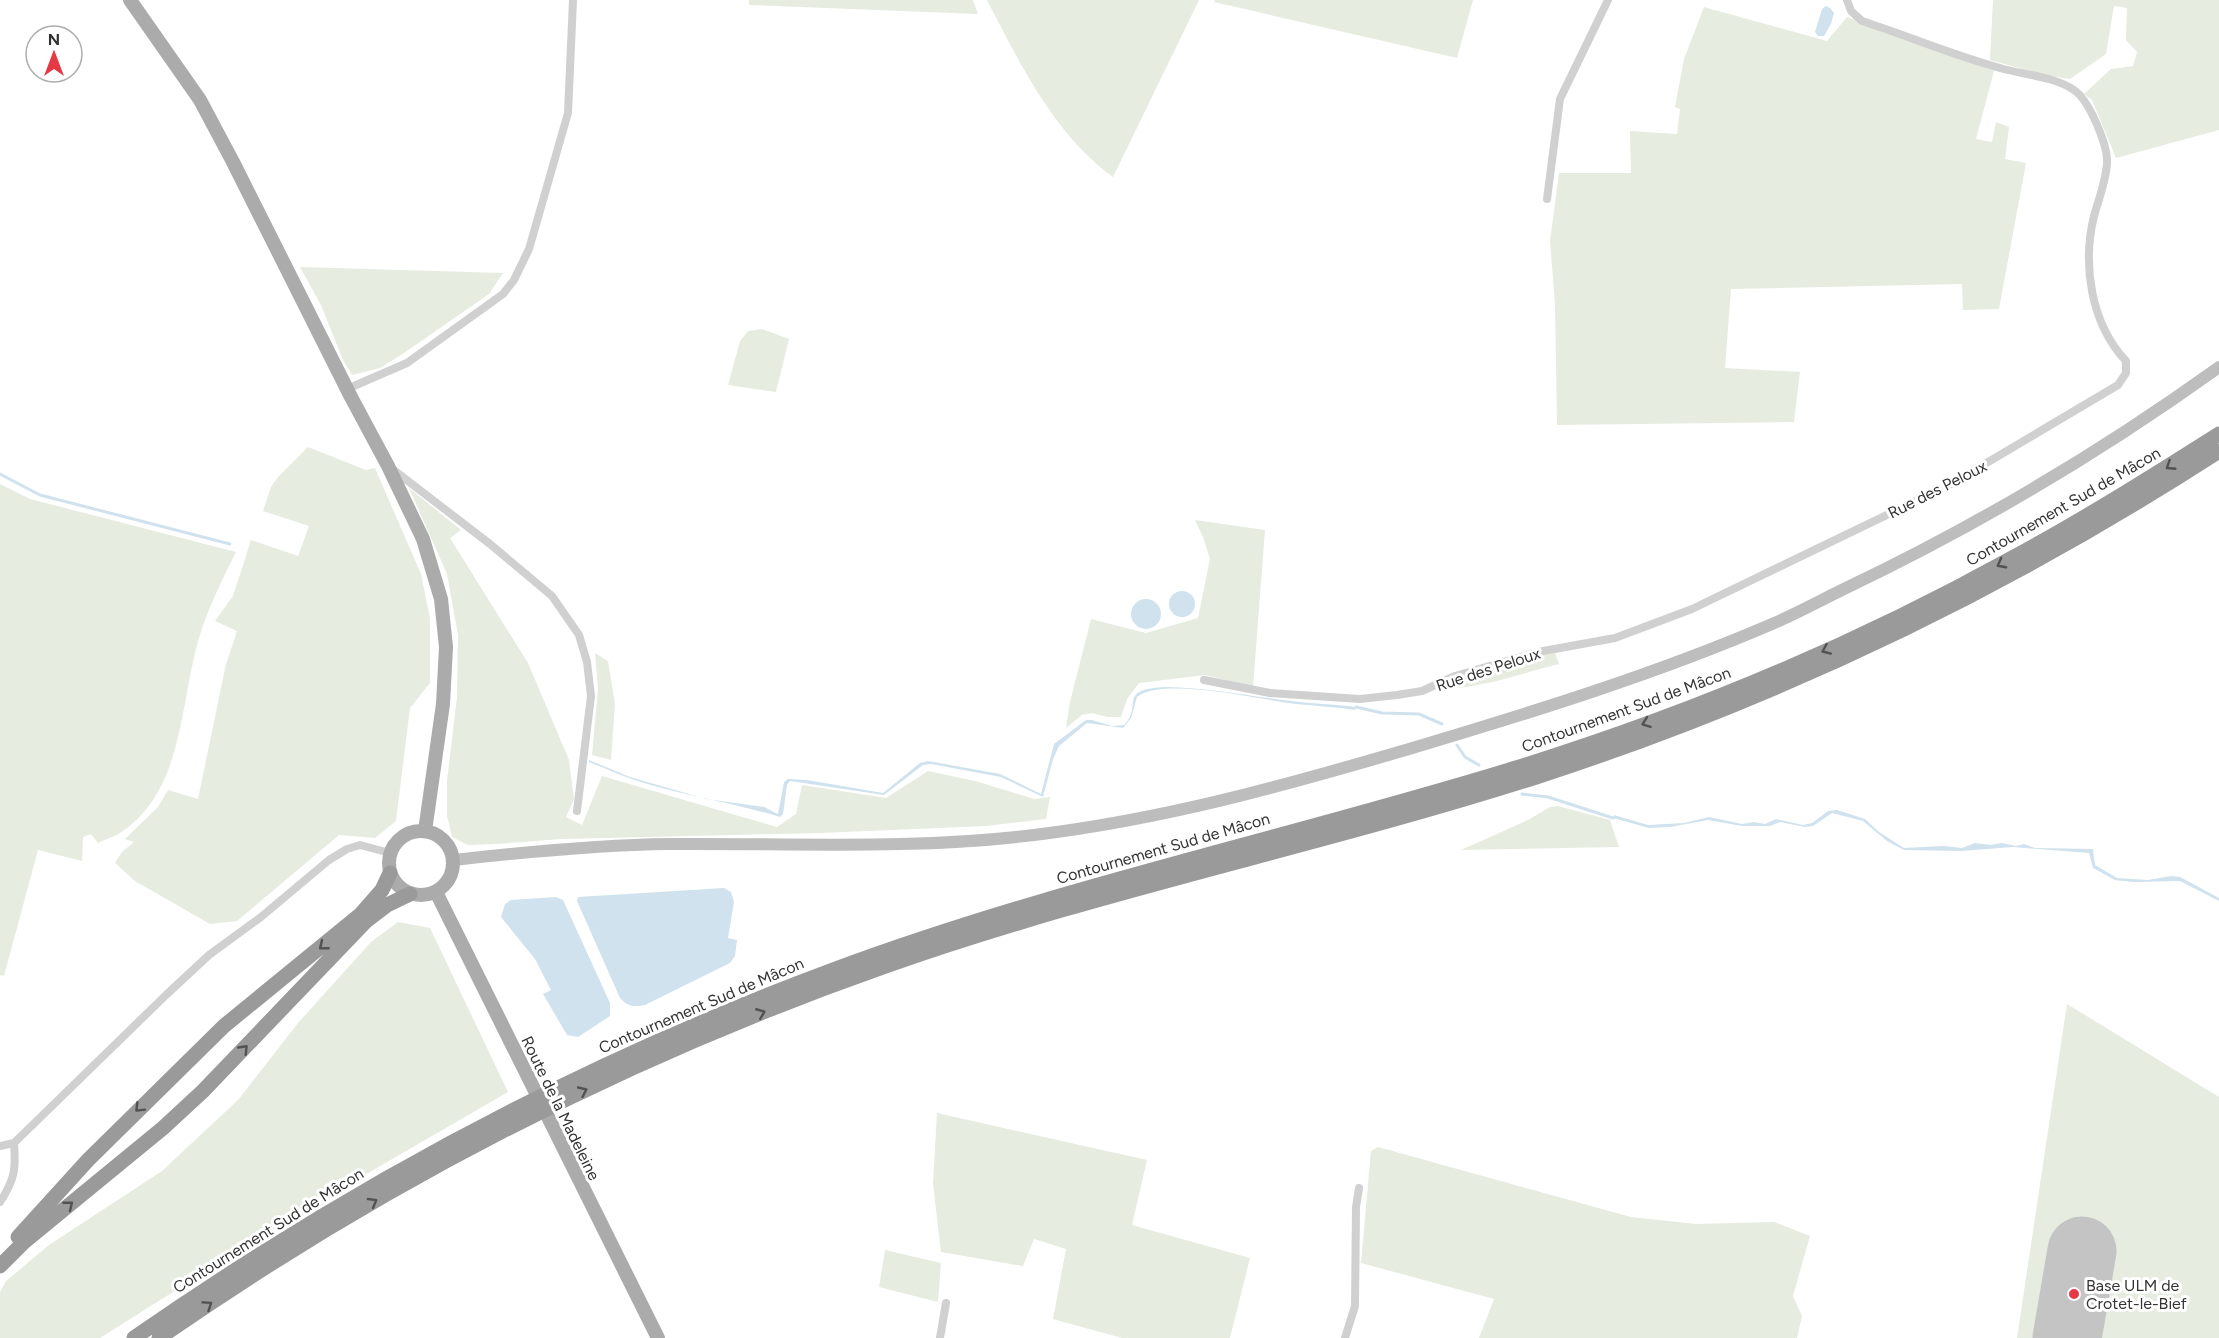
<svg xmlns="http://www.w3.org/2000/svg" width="2219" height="1338" viewBox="0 0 2219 1338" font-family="Figtree,sans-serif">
<rect width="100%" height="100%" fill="#fff"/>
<path fill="#e6ecdf" d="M749,0H973L978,14L749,5Z
M987,0H1199L1113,177C1055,136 1019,62 987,0Z
M1215,0H1473L1457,58L1214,2Z
M1993,0H2219V130L2116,158L2092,100L2084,94L2111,69L2133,66L2137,52L2126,40L2127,8L2114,6L2106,54L2070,79L2044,75L1990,60Z
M1704,7L1827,41L1847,17L1994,71L1976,139L1992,142L1996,122L2009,127L2005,159L2026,163L1999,309L1963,310L1962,284L1731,289L1725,368L1800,372L1794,422L1557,425L1555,304L1550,241L1559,173H1631L1630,131L1677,134L1680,109L1675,107L1684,59Z
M300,267L503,273L489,294L404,353L380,368L352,375L343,360L321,305Z
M762,329L789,339L776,392L728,385L740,341L748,331Z
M308,447L366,470L375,468L421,574L430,618V683L410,708L396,821L375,838L339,835L237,921L210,924L135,881L115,863L122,852L134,842L125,839L158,807L168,790L198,799L226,664L237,631L215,621L233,596L251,540L298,556L309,526L263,511L271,487L278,477Z
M0,484L30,499L236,552C221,582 206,612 197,645C180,708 182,790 123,831C116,836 106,839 98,843L91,834L83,837L82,861L38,850L4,976L0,975Z
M409,488L461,530L450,538L528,663L569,760L574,799L566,817L582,825L602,776L777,827L796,814L802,785L886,798L928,771L975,781L1034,799L1050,797L1046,819L986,826L820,833L562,839L496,844L468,845L452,837L447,816V781L457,697L458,635L447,574Z
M1195,520L1265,530L1253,687L1205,675L1139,683L1127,699L1121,717H1107L1092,713L1082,715L1066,728L1070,702L1091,619L1146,633L1198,618L1210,559L1203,537Z
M595,653L608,661L615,704L611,760L592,755L598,689Z
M1555,653L1559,664C1519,674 1476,690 1435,689C1473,673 1515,660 1555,653Z
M1558,806L1610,820L1619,847L1461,850L1528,820L1550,807Z
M398,922L430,928L508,1092L292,1217L100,1338H0V1292L6,1281L49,1245L162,1171L238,1100L298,1023L371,942Z
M2067,1004L2219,1097V1338H2017Z
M937,1113L1147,1160L1132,1225L1250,1258L1230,1338H1122L1053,1319L1066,1249L1034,1239L1023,1266L941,1252L933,1184Z
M1378,1147L1631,1217L1696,1224L1774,1222L1810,1236L1793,1296L1802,1316L1797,1338H1479L1494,1299L1361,1263L1371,1151Z
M885,1250L941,1263L938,1302L879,1287Z"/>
<path fill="#cfe2ee" d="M1826,6L1830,8L1834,13L1831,24L1824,36H1818L1815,32L1822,9Z
M1169 604a13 13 0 1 1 26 0a13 13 0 1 1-26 0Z
M1131 614a15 15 0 1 1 30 0a15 15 0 1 1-30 0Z
M1167,687C1209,688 1249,696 1291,701C1313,704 1334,704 1356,707L1355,710C1336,707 1316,706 1296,704C1262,700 1162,676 1137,697L1131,718L1123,728L1087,723L1059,746L1053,759L1043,797L1001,777L931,764L923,765L884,795L790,781L787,785L783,814L780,817C734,803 687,796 641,782C623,777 606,768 589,762V760L630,777L706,799L764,807L778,814L784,782L788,779L807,780L883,793L920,763L928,761L1000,774L1041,794L1054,744L1086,720H1092L1112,726L1124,725C1144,706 1115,689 1167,687Z
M1837,810L1865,819L1879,832L1904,848L1943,846L1962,848L1975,843L1991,845L2002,843L2016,846L2024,844L2035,848L2093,849L2095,865L2117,878L2148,880L2171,876L2180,877L2219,898V901L2180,881L2133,882L2115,880L2093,868L2089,853L2013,847L1961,851L1904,850L1887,841L1863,821L1832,813L1813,826L1805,827L1780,822L1770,826H1742L1708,820L1670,827L1649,828L1613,818L1614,815L1648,825L1684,823L1709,817L1742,824L1754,822L1765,824L1776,819L1803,825L1812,823L1828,811Z
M724,888L731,892L734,902L728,938L737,940L735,956L730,963L645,1005C634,1007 628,1007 620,998L577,901L578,897Z
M556,897L563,900L610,1003V1016L578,1037L567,1035L543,994L551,990L535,959L501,917L505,904L511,900Z"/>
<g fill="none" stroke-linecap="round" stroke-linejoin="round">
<path stroke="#cfe2ee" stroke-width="3" d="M0,474L40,495L230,544
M1356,707L1382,713L1419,714L1442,724
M1457,745L1465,757L1479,765
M1522,794L1548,797L1613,818"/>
<path stroke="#c4c4c4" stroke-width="69" d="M2067,1338L2082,1251"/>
<path stroke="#d0d0d0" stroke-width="8" d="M1547,199L1560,99L1608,0
M347,389L407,363L503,294L514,280L529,249L568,113L573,0
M391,468L490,544L552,596L579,635L587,662L591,696L577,811
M1204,680L1270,693L1360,699L1397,695L1422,691L1455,676L1538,652L1615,638L1692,609L1951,484L2118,385L2126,373V361C2091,324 2082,265 2094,216C2099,198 2106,181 2107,163C2108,145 2089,100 2074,90C2053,76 2024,75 2000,68C1953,55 1908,36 1862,21L1851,11L1847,0
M0,1146L14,1143L166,995L209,955L261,917L329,860L347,849L360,845L390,853
M0,1202C15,1179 16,1169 14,1143
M940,1338L946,1303
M1345,1338L1355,1306L1356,1207L1359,1188"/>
<path stroke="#bdbdbd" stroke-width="12" d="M454,860C525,852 596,845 669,844C789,843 914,850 1034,835C1165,819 1283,786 1409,749C1530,713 1656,674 1772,624C1798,613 1823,599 1848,587C1978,525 2102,451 2219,367"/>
<path stroke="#ababab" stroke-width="14" d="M130,0L200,100L233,162L351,397L388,466L423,539L441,599L446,647L443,704L425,831
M389 863a32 32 0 1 1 64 0a32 32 0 1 1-64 0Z
M436,892L658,1338"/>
<path stroke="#9a9a9a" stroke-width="15" d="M18,1237L88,1160L224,1026L361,914L382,890L390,873
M0,1266L24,1242L163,1128L203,1091L366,921L387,905L410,894
M134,1338C351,1187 585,1062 833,970C1056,887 1289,838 1516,768C1687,715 1855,645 2012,558C2083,520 2151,477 2219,434
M159,1338C382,1183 627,1057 883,967C1097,891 1320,846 1536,777C1777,699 2006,589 2219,451"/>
</g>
<defs><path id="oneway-chevron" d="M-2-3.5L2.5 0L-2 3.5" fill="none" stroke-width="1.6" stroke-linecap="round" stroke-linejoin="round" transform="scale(1.5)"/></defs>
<g stroke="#525252">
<use href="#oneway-chevron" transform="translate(2170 466) rotate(147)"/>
<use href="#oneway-chevron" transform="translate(2001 564) rotate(152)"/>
<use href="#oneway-chevron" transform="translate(1826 650) rotate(156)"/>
<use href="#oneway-chevron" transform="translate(1646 723) rotate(160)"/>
<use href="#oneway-chevron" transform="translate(323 946) rotate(141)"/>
<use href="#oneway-chevron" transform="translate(761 1013) rotate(-22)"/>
<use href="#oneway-chevron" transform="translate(244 1049) rotate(-46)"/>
<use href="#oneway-chevron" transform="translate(583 1091) rotate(-25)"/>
<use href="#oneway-chevron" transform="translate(139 1108) rotate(135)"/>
<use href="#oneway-chevron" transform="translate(373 1202) rotate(-30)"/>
<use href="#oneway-chevron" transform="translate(69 1205) rotate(-39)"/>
<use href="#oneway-chevron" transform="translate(208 1305) rotate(-34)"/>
</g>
<circle fill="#e63946" stroke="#fff" stroke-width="2" cx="2074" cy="1294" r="6"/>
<g text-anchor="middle" stroke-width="6" stroke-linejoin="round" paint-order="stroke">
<g font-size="16" fill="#333" stroke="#fff">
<text transform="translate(1937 489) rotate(-27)" y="6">Rue des Peloux</text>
<text transform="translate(2063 506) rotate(-30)" y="6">Contournement Sud de Mâcon</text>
<text transform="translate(1488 669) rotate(-18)" y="6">Rue des Peloux</text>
<text transform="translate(1626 709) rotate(-20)" y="6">Contournement Sud de Mâcon</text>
<text transform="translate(1163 848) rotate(-16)" y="6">Contournement Sud de Mâcon</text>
<text transform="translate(701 1005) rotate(-23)" y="6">Contournement Sud de Mâcon</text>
<text transform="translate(561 1108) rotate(64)" y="6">Route de la Madeleine</text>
<text transform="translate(268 1230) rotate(-32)" y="6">Contournement Sud de Mâcon</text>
</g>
<g font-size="16" fill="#333" stroke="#fff" text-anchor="start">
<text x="2086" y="1291">Base ULM de<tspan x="2086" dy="18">Crotet-le-Bief</tspan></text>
</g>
</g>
<g transform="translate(54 54)"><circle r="28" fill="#ffffff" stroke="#adadad" stroke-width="1.5"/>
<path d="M0-4.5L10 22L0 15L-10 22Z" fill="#e63946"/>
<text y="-9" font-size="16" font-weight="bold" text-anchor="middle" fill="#333333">N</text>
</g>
</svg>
